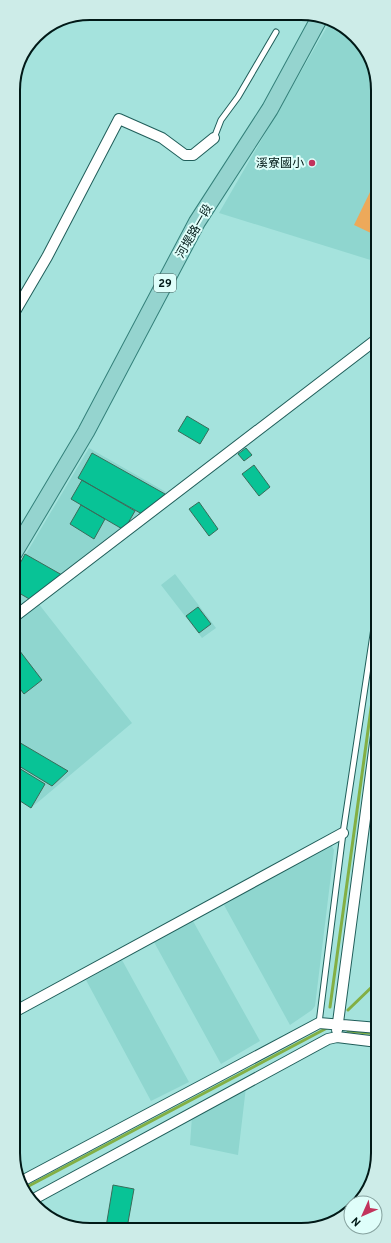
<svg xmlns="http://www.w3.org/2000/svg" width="391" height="1243" viewBox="0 0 391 1243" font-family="Overpass,'Noto Sans TC',sans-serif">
<rect width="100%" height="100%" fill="#a5e3dd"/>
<path fill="#8fd6cf" d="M328,25L359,42L377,75V262L219,213Z
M89,448L166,492L14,611V574Z
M175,574L216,628L202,638L161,585Z
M38,603L132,723L31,808L14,797V621Z
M331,844L334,850L315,1006L312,1010L290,1025L224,905Z
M193,921L260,1041L221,1064L154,942Z
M122,960L189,1082L151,1101L86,980Z
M246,1087L238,1155L190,1145L192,1116Z
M378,1122V1158L370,1177H368Z"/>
<path fill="#eda95a" d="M371,190L377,193V227L373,234L354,225Z"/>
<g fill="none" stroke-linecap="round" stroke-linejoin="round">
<path stroke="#83af44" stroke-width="3" d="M330,1007L377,665
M348,1010L378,981
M348,1031L378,1034
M25,1188L327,1028"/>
</g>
<path fill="#08c396" stroke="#396c5a" d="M187,416L209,429L200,444L178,431Z
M246,448L252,455L244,461L238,454Z
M92,453L165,494L142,514L78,478Z
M254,465L270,487L259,496L242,474Z
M82,480L135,511L124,530L71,499Z
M199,502L218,529L209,536L189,509Z
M81,505L105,519L94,539L70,524Z
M25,554L62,575L31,600L14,590V575Z
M198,607L211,624L199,633L186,616Z
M16,646L42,680L24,694L14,681V648Z
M17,741L68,771L52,786L14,763V746Z
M14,765L45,784L31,808L14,797Z
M113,1185L134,1189L127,1228L106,1227Z"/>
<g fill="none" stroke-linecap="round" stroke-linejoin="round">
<defs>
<path id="lane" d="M214,138L221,120L238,97L276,32
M319,1023L343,833L377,608"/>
<path id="street" d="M13,315L47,257L119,119L162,138L185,155H193L214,138
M14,617L377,339
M14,1012L343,833
M337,1030L377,728
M22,1181L319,1023L378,1028
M32,1200L328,1039L337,1037L378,1042"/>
<path id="primary" d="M14,553L86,432L197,222L270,109L320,17"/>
</defs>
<use href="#lane" stroke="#205e5a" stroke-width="7"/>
<use href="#street" stroke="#205e5a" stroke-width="12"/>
<use href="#primary" stroke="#34807a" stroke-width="18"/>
<use href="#lane" stroke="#fff" stroke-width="5"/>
<use href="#street" stroke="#fff" stroke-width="10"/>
<use href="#primary" stroke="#95d4cf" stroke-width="16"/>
</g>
<circle fill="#c2335c" stroke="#dffefa" stroke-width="1.5" cx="312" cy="163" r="4"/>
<g text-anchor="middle" stroke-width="4" stroke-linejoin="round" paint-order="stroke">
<rect fill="#dffefa" stroke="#445e5b" stroke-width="1" x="154" y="274" width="22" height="18" rx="3"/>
<g font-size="11" font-weight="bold" fill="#011917">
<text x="165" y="287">29</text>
</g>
<g font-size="12" fill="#011917" stroke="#dffefa" text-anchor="end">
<text x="304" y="167">溪寮國小</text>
</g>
<g font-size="12" fill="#011917" stroke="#dffefa">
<text transform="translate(194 231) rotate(-60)" y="4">河堤路一段</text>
</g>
</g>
<path d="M0 0H391V1243H0ZM90 20H301A70 70 0 0 1 371 90V1153A70 70 0 0 1 301 1223H90A70 70 0 0 1 20 1153V90A70 70 0 0 1 90 20Z" fill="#cdece8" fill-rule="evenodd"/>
<path fill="none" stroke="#011917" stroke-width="2" d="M90 20H301A70 70 0 0 1 371 90V1153A70 70 0 0 1 301 1223H90A70 70 0 0 1 20 1153V90A70 70 0 0 1 90 20Z"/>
<g transform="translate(363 1215) rotate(225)"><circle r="19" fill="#dffefa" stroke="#86a29f"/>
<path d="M0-3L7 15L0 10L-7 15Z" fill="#c2335c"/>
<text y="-6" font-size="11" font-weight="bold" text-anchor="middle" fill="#011917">N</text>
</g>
</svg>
